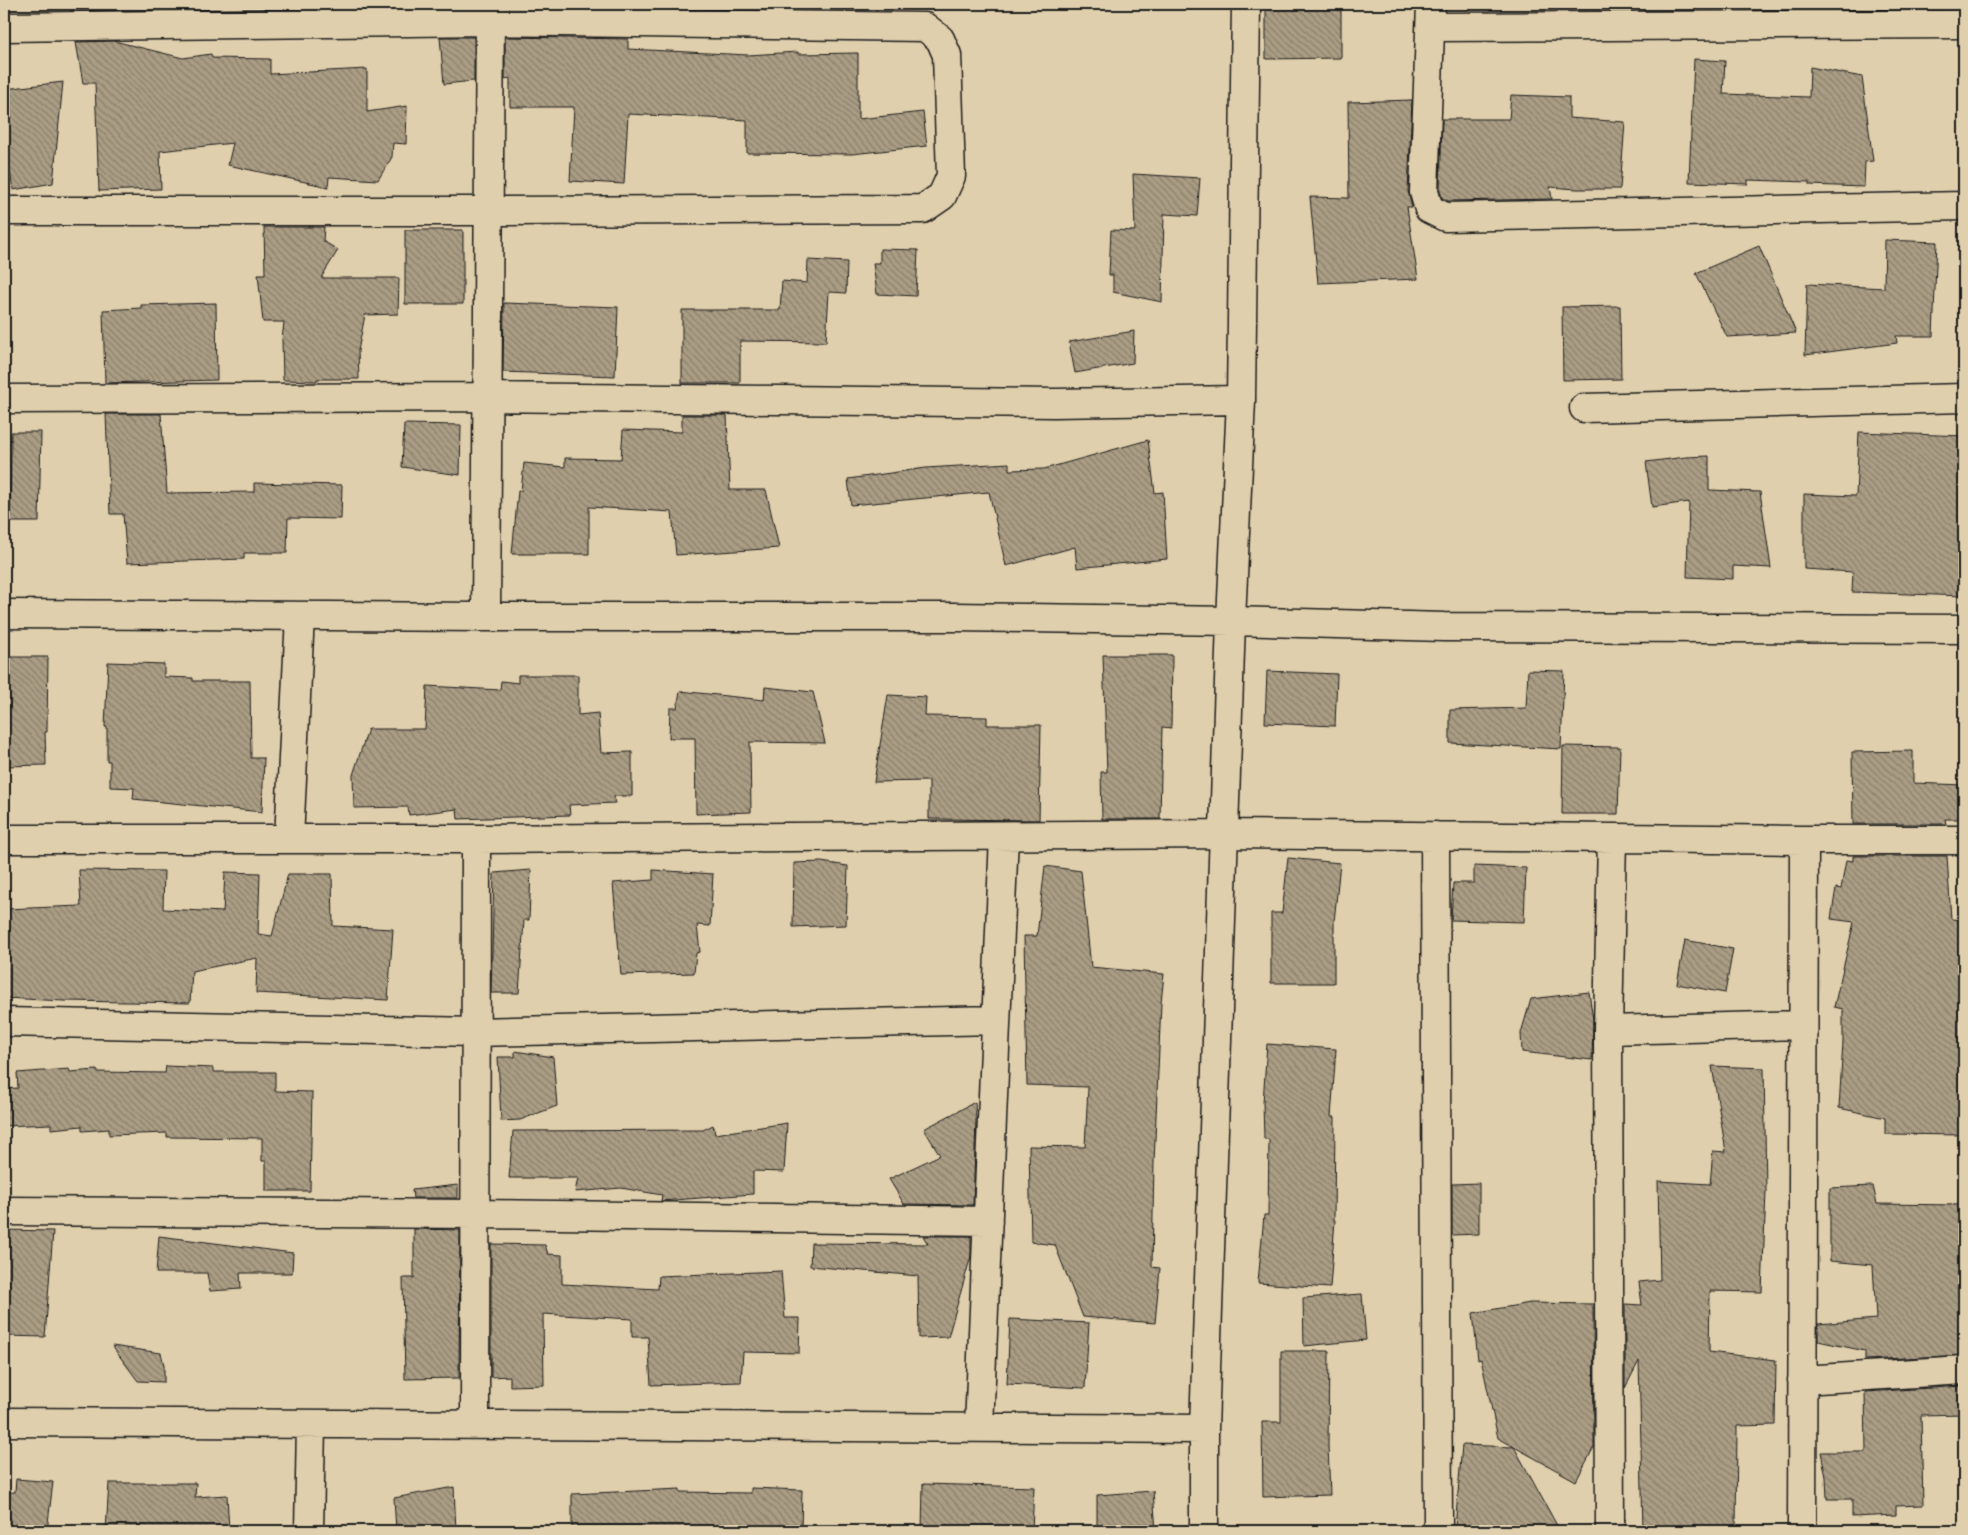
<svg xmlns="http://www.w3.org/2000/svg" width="1968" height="1535" viewBox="0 0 1968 1535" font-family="'Gochi Hand',sans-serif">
<defs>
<pattern id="building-back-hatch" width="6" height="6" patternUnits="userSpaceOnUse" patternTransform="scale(1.25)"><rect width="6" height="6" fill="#aa9d84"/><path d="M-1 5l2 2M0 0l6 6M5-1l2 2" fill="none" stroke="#8a7f6b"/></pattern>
</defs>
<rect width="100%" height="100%" fill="#e0cfac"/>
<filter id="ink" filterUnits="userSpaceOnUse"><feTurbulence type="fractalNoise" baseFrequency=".02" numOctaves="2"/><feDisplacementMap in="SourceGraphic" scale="10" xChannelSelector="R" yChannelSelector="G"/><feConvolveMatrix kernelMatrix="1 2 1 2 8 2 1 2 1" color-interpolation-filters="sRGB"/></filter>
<g filter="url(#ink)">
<path fill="url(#building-back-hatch)" stroke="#1c1c1c" d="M70,4H115V10L71,11Z
M548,4H628V7L548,6Z
M1266,4H1341V58L1266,59Z
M440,37H474V81L444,84Z
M505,37L628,39V49L748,55L798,52V54L858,53V119L923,112L927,146L852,154L747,153V120L628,114L624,184L570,181L574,107H510V78L505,79Z
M114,41L183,58L211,54L212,58L270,59V74L367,69V112L407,106L406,144L393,143L392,157L378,180L329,177L328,187L228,165L233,143L160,151L161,189L99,191L95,83H83L76,42Z
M1694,59L1725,61L1723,94L1809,97L1810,67L1862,77L1873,161L1865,162L1864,187L1809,185V182L1748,180V184L1689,182Z
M63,82L53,183L13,190L4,132V89Z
M1511,95L1569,97V118L1625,122L1620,189H1577L1550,187L1552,199L1449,201L1442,198L1440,190L1442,119H1509Z
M1412,100L1408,191L1412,207H1407L1418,279L1318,283L1310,197L1349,198L1348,102Z
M1133,174L1200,178L1197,216L1164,214L1162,302L1113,292V275H1109L1111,230L1135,231Z
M264,227H324L323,241L338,250L321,278H399L398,314L365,315L358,351L359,379H317V381L283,380L282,340L284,322H263L258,274H265Z
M405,230H463V304H405Z
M1885,240L1937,242L1933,336H1896L1897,343L1805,355L1807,284L1884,288Z
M1759,246L1796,333L1727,337L1696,273Z
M880,249L918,250L916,296L877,294L873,263H880Z
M808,260L847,262L846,293L829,292L826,342L740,341V383H682V310H780L782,281L807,283Z
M216,303L217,380L105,383L103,310L141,308V305Z
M504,303L618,307L615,376L503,372Z
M1620,306L1621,379L1563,380L1562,307Z
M1134,331L1133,363L1075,373L1069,342Z
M106,414H161L167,493L254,492V483L342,485L341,519L288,518L287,553H244V559L127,563L123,514H110Z
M682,415H727L730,490H766L779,548L676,555L672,512L589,507V554H512L518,491H521L524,463L565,467V458L621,459L623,430L682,432Z
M404,424L461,425L460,475L402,467Z
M11,432H41L39,522H10Z
M1859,432L1964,436V596L1852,592L1853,572L1804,569V494L1856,496Z
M1148,440L1155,493L1163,492L1167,559L1077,568L1075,547L1006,566L989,492L851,505L848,479L926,468L1009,463V470L1044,469Z
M1709,456V490L1760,492L1771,568L1733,566V579L1687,577L1689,502L1652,507L1646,462L1686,457Z
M1103,655H1172L1171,728L1162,727L1160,819H1102L1101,772H1107Z
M4,657H48L47,732H45L46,765L4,766Z
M108,662L164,664V677L193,678V681H250L251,758H264L262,812L133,799L134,788L110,787V761H107V727H105Z
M1528,670L1564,671L1561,749L1450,743V710L1526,708Z
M1267,671L1337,674L1335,726L1265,723Z
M518,675H578V715L598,713L601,753L632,752V796H614L615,803L569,805L570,815L458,819L457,809L409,815L408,807L354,808L353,775L368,729H425L427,686L500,690L501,681L518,683Z
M765,687L813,692L825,743L750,742L751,812L696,814L695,738H669L670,708H677L680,691L764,700Z
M888,695L926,697L925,716L987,717V725H1041L1039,820L929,819V781L874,782Z
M1563,746L1620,747L1618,814H1562Z
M1913,751V783L1964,785V819H1945L1946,824H1853L1852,752Z
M1853,856H1947L1951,919L1964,920V1135L1885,1134V1118L1839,1108L1843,1042V1009L1834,1007L1854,922L1831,919L1836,888L1841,889L1846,860L1853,861Z
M1288,858L1340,863L1334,922V983H1271V913H1282Z
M821,862L848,866L846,925L793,927L794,863Z
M1045,866L1081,871L1091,967L1164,974L1161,1003L1154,1162L1152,1267L1160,1268L1155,1323L1083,1317L1055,1245L1031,1242L1029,1146L1085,1147L1088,1087L1027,1085L1024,936H1037Z
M1474,866L1526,868L1524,922L1451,920L1453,883H1474Z
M79,870L164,871L163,909L223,912L225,872L260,873L258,934L272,936L288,874H332L333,926L393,929L388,1000L256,993L257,958L192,971L190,1003L64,1001L4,998V909L81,906Z
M531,870L529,920H524L519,993H491L494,873Z
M653,870L713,874L710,926L697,925L700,952L696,953L694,973L621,975L613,883L653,880Z
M1685,940L1733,949L1725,993L1677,984Z
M1589,992L1593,1020L1592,1060L1522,1052L1521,1033L1531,999Z
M1267,1044L1336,1049L1331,1117H1335L1334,1220H1335L1330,1288L1258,1283L1264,1215H1268L1269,1139H1264L1263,1103Z
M515,1051L553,1057L557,1106L520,1120L501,1121L498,1057H515Z
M166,1066L213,1068V1072H275V1091L312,1092L310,1191H266V1161H262V1138L167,1137V1133L109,1135V1129L82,1131V1126L51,1129V1124L4,1126V1089L18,1088L17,1073L69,1069L70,1072L97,1070V1072L165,1073Z
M1712,1066L1764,1068L1766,1191L1762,1292L1710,1291L1709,1352L1776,1360L1775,1425L1737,1426L1736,1531H1643L1639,1361L1625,1388V1304L1642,1305L1639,1282L1660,1280L1658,1181L1710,1184L1713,1151L1726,1152Z
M975,1102L976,1119L973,1205L904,1204L889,1179L940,1155L924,1129Z
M787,1123L784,1172L753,1171V1194L661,1201L662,1195L621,1188L575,1192L578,1178H509L513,1131L703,1130L713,1125L715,1134Z
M1479,1183V1234L1452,1235V1184Z
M458,1185V1198H413L412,1190Z
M1873,1186L1877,1204L1964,1205L1958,1294L1964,1297V1355L1865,1360V1351L1818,1341V1324L1876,1319L1873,1265L1830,1261V1188Z
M414,1229L460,1230L459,1378L405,1379L403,1278H414Z
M4,1230L53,1231L45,1337L4,1336Z
M159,1236L293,1253L292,1273H240L241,1289L210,1291L207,1273H156Z
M923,1236H971V1256L948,1337L919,1338L918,1276L810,1266L811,1243L928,1244Z
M491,1244L545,1245L548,1254L562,1255V1284L658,1289L659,1276L781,1271L785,1318H800L799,1353L743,1352L741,1382L651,1385L648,1337H632V1319L543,1314L544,1385L510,1386V1376L491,1377Z
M1362,1294L1366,1340L1304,1346L1303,1298Z
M1530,1303L1593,1304L1594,1447L1576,1481L1498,1438L1481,1359L1478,1360L1473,1313Z
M1010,1319L1089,1323L1085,1388L1007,1384Z
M112,1346L161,1353L164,1365V1382L138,1381Z
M1281,1351H1329L1328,1445L1330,1495L1263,1497L1262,1422H1281Z
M1964,1386V1414L1921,1415L1923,1505L1896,1506V1515L1852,1517V1499H1827L1826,1477L1821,1452H1866L1865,1392Z
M1462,1445L1514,1447L1560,1531H1484L1455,1528Z
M16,1479L53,1482L47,1531H4V1493L15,1492Z
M109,1483H196L195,1497L227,1495L229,1531H106Z
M923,1484L1034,1487L1032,1531H922Z
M454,1487L456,1531H396L394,1498Z
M751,1488L802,1490L801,1531H572V1494L680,1489V1492L751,1493Z
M1153,1491L1156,1531H1097V1495Z"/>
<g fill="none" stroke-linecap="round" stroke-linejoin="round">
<defs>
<path id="minor" d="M1431,4L1424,192L1429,209L1445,217L1964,206
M4,27L489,21L925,27L940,39L947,55L951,176L942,196L923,209L489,211H4
M1431,27L1964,24
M4,399L488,397L1054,403L1241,400
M1584,408L1964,398
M4,614L486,617H954L1231,621L1444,627L1964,629
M486,617L490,4
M1435,836L1438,1531
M4,839H476L1224,834L1804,840H1964
M289,839L300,616
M4,1022L475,1032L996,1020
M1608,1030L1803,1025
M4,1211L475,1214L988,1221
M1802,1380L1964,1370
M4,1422L1204,1429
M475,1425L476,839
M979,1427L1004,836
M309,1531L311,1424
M1204,1531V1429L1231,621L1241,400L1246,4
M1610,1531L1608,1030L1612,838
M1802,1531L1804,840"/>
</defs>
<use href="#minor" stroke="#1c1c1c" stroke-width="31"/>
<use href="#minor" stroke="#e0cfac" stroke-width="28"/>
</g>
</g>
<rect width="1968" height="1535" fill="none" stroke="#e0cfac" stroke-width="20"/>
<rect x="10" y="10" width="1948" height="1515" fill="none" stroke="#1c1c1c" stroke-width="2" filter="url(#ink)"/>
</svg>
